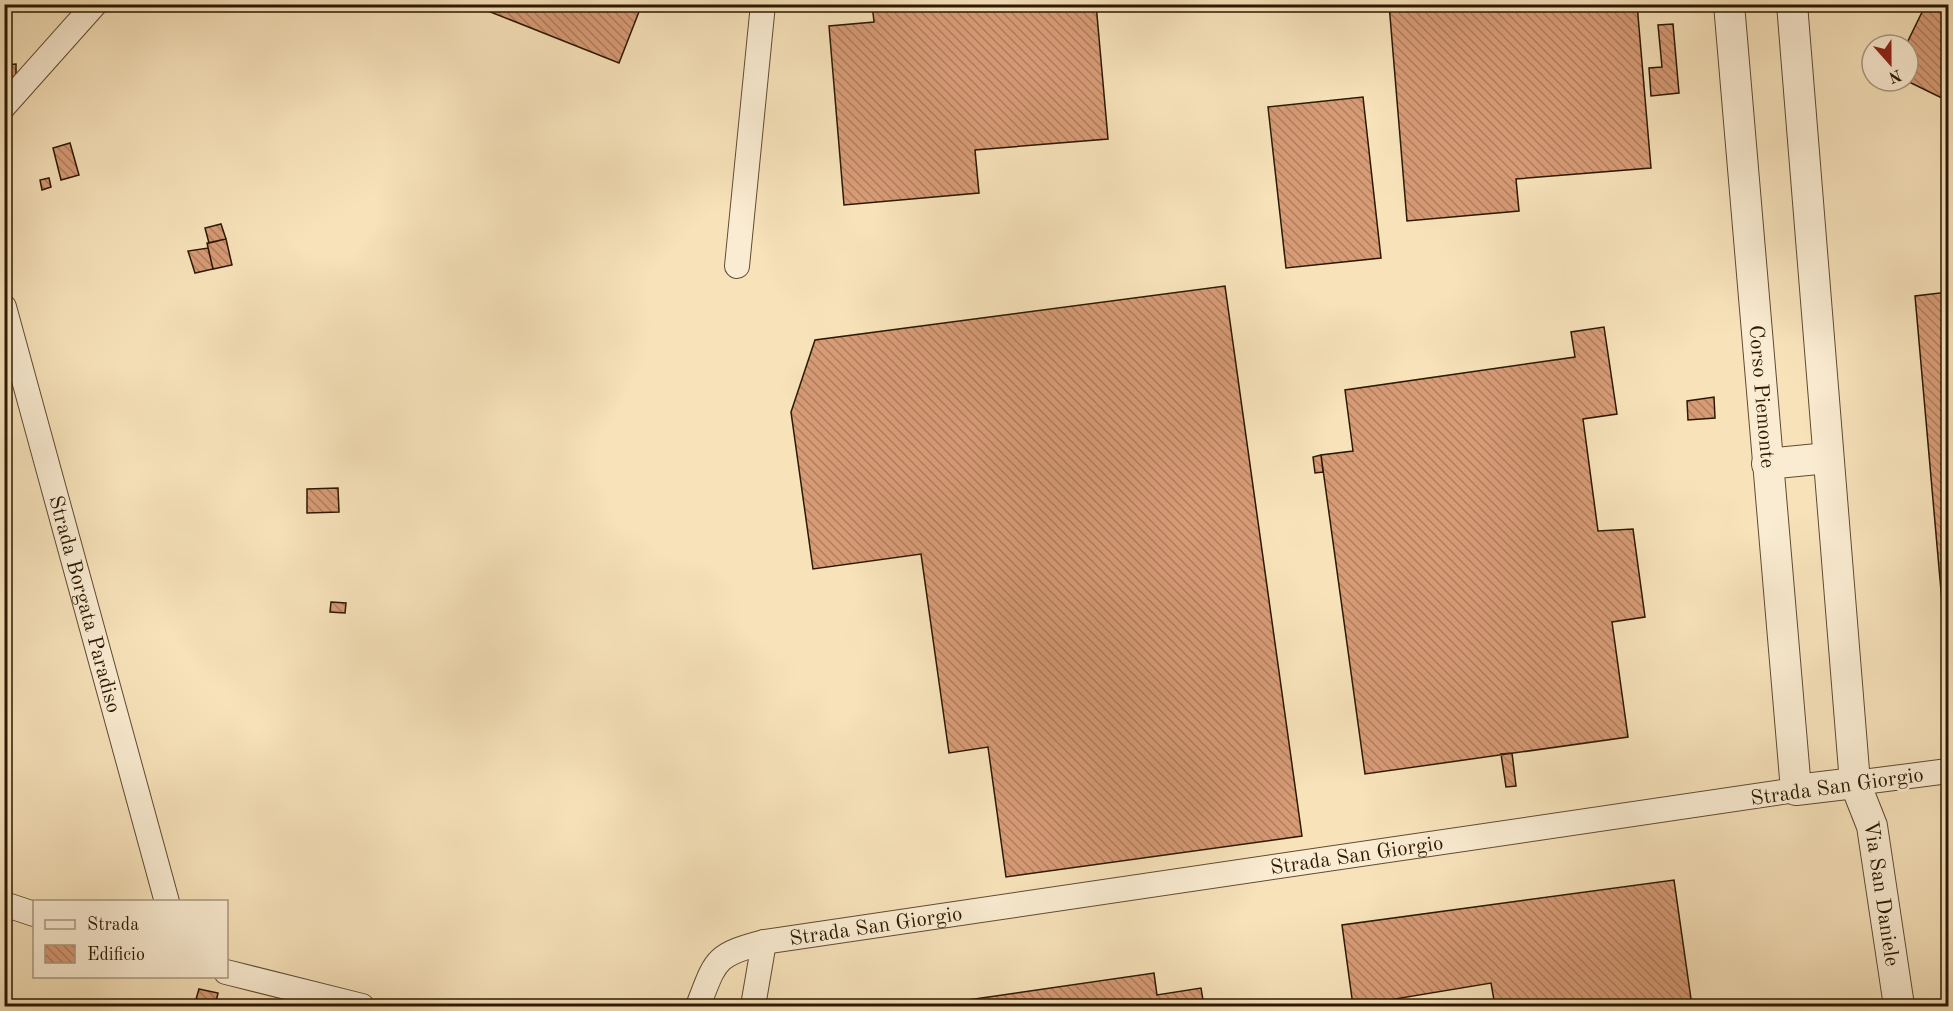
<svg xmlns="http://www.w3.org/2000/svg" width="1953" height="1011" viewBox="0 0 1953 1011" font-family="'Old Standard TT',serif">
<defs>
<pattern id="building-back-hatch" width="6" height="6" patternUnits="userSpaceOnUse" patternTransform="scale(1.5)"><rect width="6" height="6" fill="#d79b76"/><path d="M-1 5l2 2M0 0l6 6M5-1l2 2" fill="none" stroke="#af7e5f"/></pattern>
</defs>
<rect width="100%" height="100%" fill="#f7e2ba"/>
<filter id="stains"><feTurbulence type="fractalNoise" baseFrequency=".00333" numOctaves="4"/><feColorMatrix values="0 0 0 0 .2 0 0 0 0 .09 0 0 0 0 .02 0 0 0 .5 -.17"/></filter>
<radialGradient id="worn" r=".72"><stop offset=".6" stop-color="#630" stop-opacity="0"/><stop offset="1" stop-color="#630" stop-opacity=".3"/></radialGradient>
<path fill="url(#building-back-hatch)" stroke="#2c1902" stroke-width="1.5" d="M485,4H642L619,63L483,9Z
M872,4H1096L1108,139L975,150L979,193L844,205L829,26L874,22Z
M1389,4H1637L1651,168L1516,179L1519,211L1407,221Z
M1655,4H1668V9L1655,10Z
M1926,4H1948V101L1907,81L1906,45Z
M1673,24L1679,93L1651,96L1649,68L1662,67L1658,25Z
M16,64V84H6L4,65Z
M1363,97L1381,258L1286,268L1268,107Z
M70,143L79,175L61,180L53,148Z
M49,178L51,187L42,190L40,180Z
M221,224L226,239L209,243L205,228Z
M226,239L232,265L213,269L207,243Z
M208,248L213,269L195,273L188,251Z
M1225,286L1302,836L1006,877L988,747L949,753L921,554L813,569L791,412L815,340Z
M1948,292V670L1915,296Z
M1604,327L1617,414L1583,419L1598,531L1633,529L1645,617L1612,622L1628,737L1365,774L1321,455L1353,451L1345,390L1575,357L1571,332Z
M1714,397L1715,418L1688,420L1687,401Z
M1321,455L1323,472L1315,473L1313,457Z
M338,488L339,512L307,513V489Z
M331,602L346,603L345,613L330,612Z
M1512,753L1516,786L1506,787L1501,754Z
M1674,880L1692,1006H1495L1491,983L1353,1006L1342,925Z
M1154,973L1157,995L1201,988L1204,1006H926Z
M199,989L218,993L215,1006H194Z"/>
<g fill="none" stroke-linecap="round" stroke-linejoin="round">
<defs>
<g id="minor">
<path d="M4,106L95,4"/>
<path d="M737,266L763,4"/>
<path id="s1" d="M4,307L167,902"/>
<path d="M1855,783L1948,771"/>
<path d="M4,904L34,914"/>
<path d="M226,972L362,1006"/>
<path id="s2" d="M698,1006C716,960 714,955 764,942L1796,790"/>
<path d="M753,1006L764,942"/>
</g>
<g id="tertiary">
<path id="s3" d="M1729,4L1796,790L1855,783"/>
<path id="s4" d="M1792,4L1855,783L1872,826L1899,1006"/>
<path d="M1767,464L1828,458"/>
</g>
</defs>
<use href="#minor" stroke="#5f4b30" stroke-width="26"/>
<use href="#tertiary" stroke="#5f4b30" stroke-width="32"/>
<use href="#minor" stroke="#faecd2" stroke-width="24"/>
<use href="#tertiary" stroke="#faecd2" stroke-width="30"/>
</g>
<g text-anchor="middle" stroke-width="6" stroke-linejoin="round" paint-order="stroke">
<g font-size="21" fill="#2c1902" stroke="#faecd2">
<text dy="7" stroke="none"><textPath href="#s3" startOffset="394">Corso Piemonte</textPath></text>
<text dy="7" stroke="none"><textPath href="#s1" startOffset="308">Strada Borgata Paradiso</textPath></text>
<text transform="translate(1837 786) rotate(-8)" y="7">Strada San Giorgio</text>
<text dy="7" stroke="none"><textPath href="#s2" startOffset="698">Strada San Giorgio</textPath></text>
<text dy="7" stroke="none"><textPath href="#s4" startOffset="896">Via San Daniele</textPath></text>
<text dy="7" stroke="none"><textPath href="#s2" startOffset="212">Strada San Giorgio</textPath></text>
</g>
</g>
<rect width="1953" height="1011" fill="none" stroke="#f7e2ba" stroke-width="24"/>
<rect x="6" y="6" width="1941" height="999" fill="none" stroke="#2c1902" stroke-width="3"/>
<rect x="12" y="12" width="1929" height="987" fill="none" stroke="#2c1902" stroke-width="1.5"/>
<rect x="33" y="900" width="195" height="78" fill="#faecd2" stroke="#a8987f" stroke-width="1.5"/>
<rect x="45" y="920" width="30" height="9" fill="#faecd2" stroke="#a8987f" stroke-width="1.5"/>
<text x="87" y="930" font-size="18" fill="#2c1902">Strada</text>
<rect x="45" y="945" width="30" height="18" fill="url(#building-back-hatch)" stroke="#a8987f" stroke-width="1.5"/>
<text x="87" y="960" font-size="18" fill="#2c1902">Edificio</text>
<g transform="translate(1890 63) rotate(159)"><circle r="28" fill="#faecd2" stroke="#a8987f" stroke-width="1.5"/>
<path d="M0-4.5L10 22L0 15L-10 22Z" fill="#8f2418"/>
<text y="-9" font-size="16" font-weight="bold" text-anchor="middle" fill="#2c1902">N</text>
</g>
<rect width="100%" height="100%" filter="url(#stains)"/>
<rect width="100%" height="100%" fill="url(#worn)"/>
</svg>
